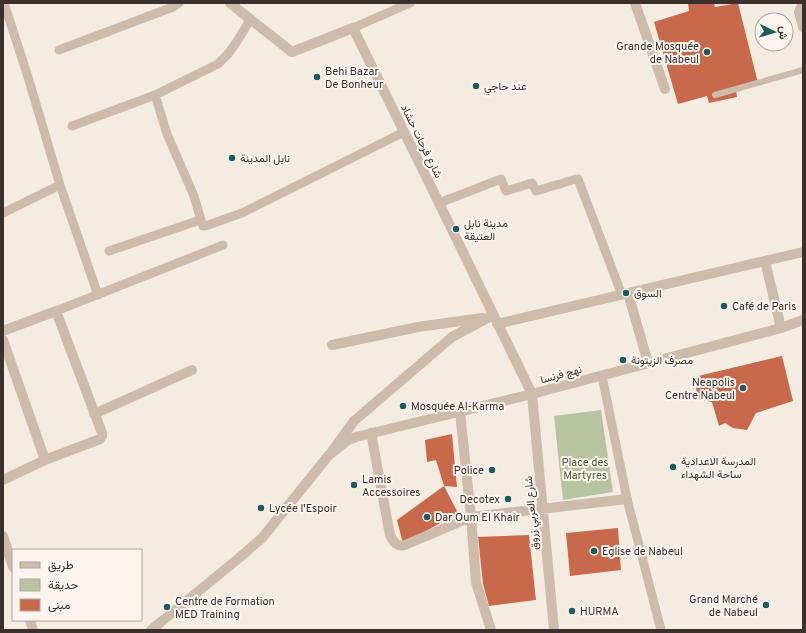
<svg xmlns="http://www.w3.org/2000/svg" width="806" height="633" viewBox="0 0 806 633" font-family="Overpass,Vazirmatn,sans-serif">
<rect width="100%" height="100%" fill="#f4ebe1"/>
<path fill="#b8c4a0" d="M601,410L613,492L563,500L554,416Z"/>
<path fill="#c8694b" d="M688,3H714L715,7L738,3L758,83L736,90L737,97L709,103L707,96L678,104L654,22L689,11Z
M782,356L793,401L756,413L747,430L733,428L725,423L719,426L712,402L698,399L694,377Z
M452,434L457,487L444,486L436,460L427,462L425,440Z
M444,486L458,513L403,544L397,520Z
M618,528L621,570L570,576L566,533Z
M529,535L536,600L489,606L483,584L478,537Z"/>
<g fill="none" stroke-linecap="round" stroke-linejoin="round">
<path stroke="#cdbbac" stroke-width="6" d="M715,95L803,70"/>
<path stroke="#cdbbac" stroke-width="9" d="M4,3L28,77L60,185L98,295
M353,28L410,3
M59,50L173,7L179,3
M155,95L167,134L194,196L201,220
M72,126L155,95L218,64L228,54L236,43L250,20
M439,203L501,179L506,191L532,183L536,191L576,179H578L622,295
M3,213L60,185
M109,251L200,220H201L203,226H205L242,213L404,132
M56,311L223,245
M602,376L627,499L661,630"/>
<path stroke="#cdbbac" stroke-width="10" d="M230,3L236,8L292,52L353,28L439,203L532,394L554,630
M635,3L665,89
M803,3L799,12L803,27
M765,261L781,328
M628,293L648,363
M497,324L803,252
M3,331L56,311L102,433V436L100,439L45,460L3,480
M3,340L45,460
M332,345L418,327L482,318
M460,412L471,517L476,582L491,630
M94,414L192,370
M371,433L390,535C394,543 397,547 405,545L471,517L627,499
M333,450L354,421L452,337L493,315
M3,536L13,567
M30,620L33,630"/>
<path stroke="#cdbbac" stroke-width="10" d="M151,630L239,558L262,538L329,455L348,440L356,437L532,394L781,328L803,320"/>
</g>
<g fill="#1f5a5e" stroke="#fbf5ee" stroke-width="1.5">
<circle cx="707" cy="52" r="4"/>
<circle cx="317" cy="77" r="4"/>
<circle cx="476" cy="86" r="4"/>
<circle cx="232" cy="158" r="4"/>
<circle cx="456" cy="229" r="4"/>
<circle cx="626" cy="293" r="4"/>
<circle cx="724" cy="306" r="4"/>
<circle cx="623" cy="360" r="4"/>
<circle cx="743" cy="388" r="4"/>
<circle cx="403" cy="406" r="4"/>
<circle cx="673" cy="467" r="4"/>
<circle cx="492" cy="470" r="4"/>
<circle cx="354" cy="485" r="4"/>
<circle cx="508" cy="499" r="4"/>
<circle cx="261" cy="508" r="4"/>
<circle cx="427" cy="517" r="4"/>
<circle cx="594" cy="551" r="4"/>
<circle cx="766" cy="605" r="4"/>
<circle cx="167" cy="607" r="4"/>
<circle cx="572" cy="611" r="4"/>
</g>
<g text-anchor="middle" stroke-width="4" stroke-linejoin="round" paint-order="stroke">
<g font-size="11" fill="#3b302b" stroke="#fbf5ee" text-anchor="start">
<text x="699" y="50" text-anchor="end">Grande Mosquée<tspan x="699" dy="13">de Nabeul</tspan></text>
<text x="325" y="75">Behi Bazar<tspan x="325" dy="13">De Bonheur</tspan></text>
<text x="484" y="90">عند حاجي</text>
<text x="240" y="162">نابل المدينة</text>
<text x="464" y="227">مدينة نابل<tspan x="464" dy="13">العتيقة</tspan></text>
<text x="634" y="297">السوق</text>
<text x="732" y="310">Café de Paris</text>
<text x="631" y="364">مصرف الزيتونة</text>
<text x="735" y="386" text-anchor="end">Neapolis<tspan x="735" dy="13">Centre Nabeul</tspan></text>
<text x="411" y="410">Mosquée Al-Karma</text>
<text x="681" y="465">المدرسة الاعدادية<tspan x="681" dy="13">ساحة الشهداء</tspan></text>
<text x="484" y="474" text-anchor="end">Police</text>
<text x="362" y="483">Lamis<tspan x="362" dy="13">Accessoires</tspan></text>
<text x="500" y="503" text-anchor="end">Decotex</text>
<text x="269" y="512">Lycée l'Espoir</text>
<text x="435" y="521">Dar Oum El Khair</text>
<text x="602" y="555">Eglise de Nabeul</text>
<text x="758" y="603" text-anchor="end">Grand Marché<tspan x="758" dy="13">de Nabeul</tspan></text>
<text x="175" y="605">Centre de Formation<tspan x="175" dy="13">MED Training</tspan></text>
<text x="580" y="615">HURMA</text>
</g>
<g font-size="11" fill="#3b302b" stroke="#fbf5ee">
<text transform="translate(422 141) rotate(64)" y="4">شارع فرحات حشاد</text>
<text transform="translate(561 374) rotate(-15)" y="4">نهج فرنسا</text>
<text transform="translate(531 513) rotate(-95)" y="4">شارع العربي زروق</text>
</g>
<g font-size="11" fill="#4a5a2e" stroke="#fbf5ee">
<text x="585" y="466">Place des<tspan x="585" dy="13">Martyres</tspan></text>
</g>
</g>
<rect width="806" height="633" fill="none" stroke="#3b302b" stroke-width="8"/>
<rect x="12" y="549" width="130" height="72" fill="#fbf5ee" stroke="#aea6a0"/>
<rect x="20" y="562" width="20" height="6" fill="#cdbbac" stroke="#aea6a0"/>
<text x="48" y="569" font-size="12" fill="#3b302b">طريق</text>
<rect x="20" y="579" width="20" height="12" fill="#b8c4a0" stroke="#aea6a0"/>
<text x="48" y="589" font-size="12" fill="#3b302b">حديقة</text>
<rect x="20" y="599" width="20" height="12" fill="#c8694b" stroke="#aea6a0"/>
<text x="48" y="609" font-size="12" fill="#3b302b">مبنى</text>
<g transform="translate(774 32) rotate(95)"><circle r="19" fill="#fbf5ee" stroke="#aea6a0"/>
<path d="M0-3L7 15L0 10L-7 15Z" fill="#1f5a5e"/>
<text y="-6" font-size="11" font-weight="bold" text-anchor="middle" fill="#3b302b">ش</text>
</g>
</svg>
